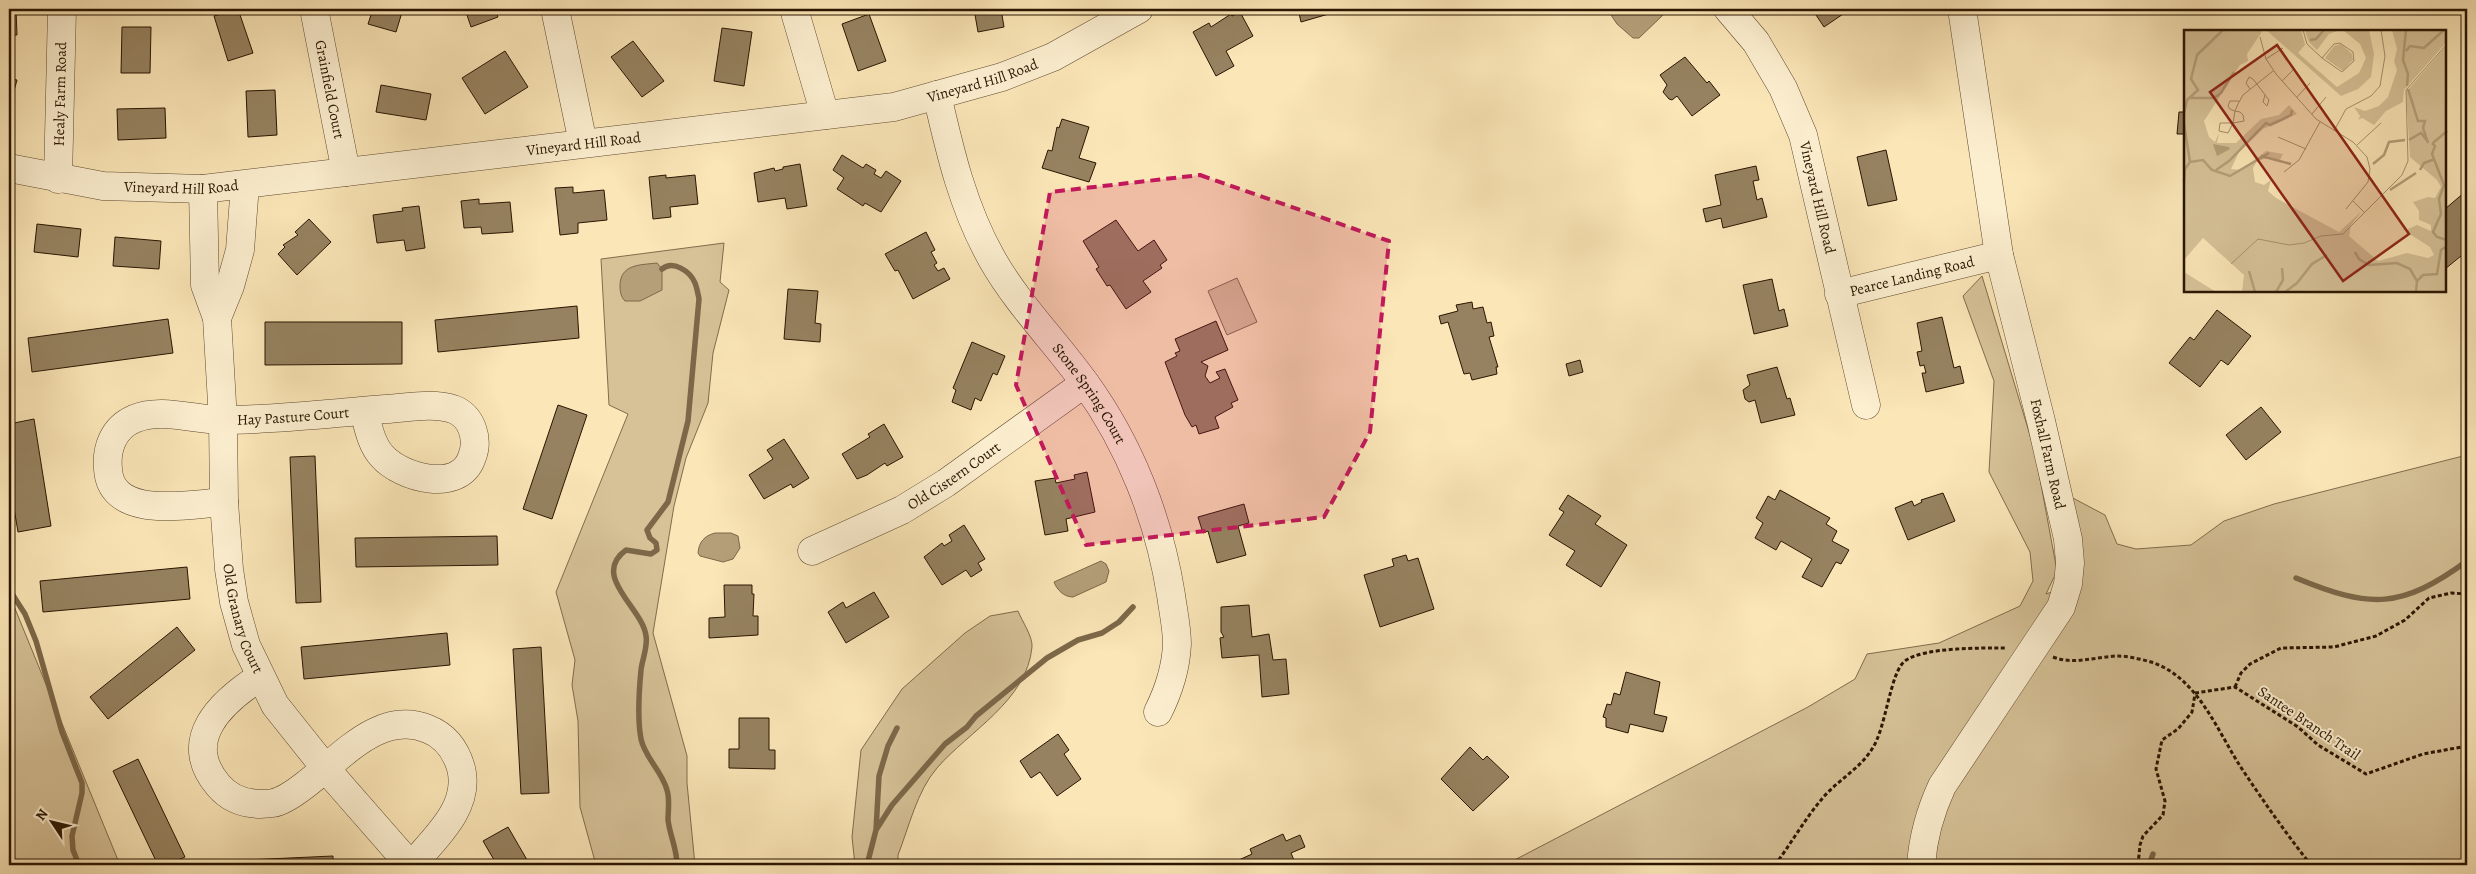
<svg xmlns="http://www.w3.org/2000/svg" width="2476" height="874" viewBox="0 0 2476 874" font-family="Alegreya,serif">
<rect width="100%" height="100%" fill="#fbe6b7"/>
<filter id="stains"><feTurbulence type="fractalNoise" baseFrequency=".004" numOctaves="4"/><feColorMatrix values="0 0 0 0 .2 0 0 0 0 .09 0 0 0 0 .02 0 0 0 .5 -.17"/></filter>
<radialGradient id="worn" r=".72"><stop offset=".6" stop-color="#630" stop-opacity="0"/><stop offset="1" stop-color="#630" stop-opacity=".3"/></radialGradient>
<path fill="#d7c298" stroke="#806c4c" d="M724,243L720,282L729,290L713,353L708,403L686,458L674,506L653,633L687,756V783L695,865H596L580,807L578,721L572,685L575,660L556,592L628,414L609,405L601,259Z
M1982,276L2035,452L2057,571L2046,594L2082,582L2075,568L2069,496L2105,515L2117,544L2136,549L2191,545L2224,521L2274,504L2467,455V865H1505L1808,707L1855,679L1867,654L1939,643L2020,606L2033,581L2030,552L1989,472L1994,381L1963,296Z
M1237,278L1257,322L1227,335L1208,291Z
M9,594L120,865H9Z
M1018,611C1022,621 1033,637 1032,647C1027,701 969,731 937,768C917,791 909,827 898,855V865H855L852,837L861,750L902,689L965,633L990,616Z"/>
<path fill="#b49f79" stroke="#7c6849" d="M1607,9H1664L1663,15L1639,38H1633L1617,24Z
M657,263L662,269V290L640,301H625C621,297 620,292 620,286C620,264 640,265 657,263Z
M715,533H731L738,536L740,548L733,559L723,562L700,556L698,553C699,542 704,536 715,533Z
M1101,561L1106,564L1109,571L1106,582L1073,597C1064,597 1057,590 1054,582Z"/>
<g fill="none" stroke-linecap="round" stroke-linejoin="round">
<path stroke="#7c6849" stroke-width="5.5" d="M662,269C673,260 690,271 695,283C697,288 698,294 699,299L688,421L668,502L647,530L650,538L656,543L657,550L651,554L626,550C590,576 643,608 646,636C648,647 642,660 641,670C639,691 637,718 641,739C645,758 662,771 667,790C670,799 668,811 668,820C670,836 677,849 677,865
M2296,578C2371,609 2401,609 2467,561
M9,589L25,614L36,641L62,732L82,783V793L72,836L73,850L79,865
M876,830L892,805L945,744L967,727L976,716L1047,658L1078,640L1102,633L1119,622L1133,607
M867,865L876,830L879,776L888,746L897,728
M2149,865L2153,854"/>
</g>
<path fill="#968260" stroke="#291501" d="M9,9H16L17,35H9Z
M238,9L253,53L228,61L214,16Z
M373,9H403L396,32L368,24Z
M465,9H495L498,17L471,27Z
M974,9H1001L1004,27L978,32Z
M1298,9H1338L1339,11L1301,22Z
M1812,9H1848L1849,10L1824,27Z
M1240,12L1253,36L1226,51L1234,66L1216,76L1193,32L1209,23L1211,27L1231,14L1232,16Z
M869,14L886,61L858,71L842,24Z
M122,27H151L150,73H121Z
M722,28L752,32L744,86L714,81Z
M633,41L664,81L642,97L611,57Z
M505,51L528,87L485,114L462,78Z
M1685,57L1707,83L1709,81L1720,95L1692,116L1677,96L1672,100L1669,99L1663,92L1667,85L1660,75Z
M9,78L17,80L9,109Z
M381,85L431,94L426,120L376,112Z
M275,90L277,135L248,137L246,91Z
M165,108L166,138L118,140L117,109Z
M2179,112H2185V134H2177Z
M1062,119L1089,127L1079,158L1096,163L1089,182L1042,168L1048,150L1052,151L1057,127L1059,128Z
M1886,150L1897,200L1868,206L1857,157Z
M842,155L863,168L866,164L876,170L874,174L881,178L886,171L901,181L881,212L865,203L863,206L837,189L844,178L833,170Z
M800,164L807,206L787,209L785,198L758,202L754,173L774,168L775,171L783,169V167Z
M1756,166L1759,180L1753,181L1757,200L1762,198L1767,217L1723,228L1721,218L1706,222L1703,209L1721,205L1715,175Z
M666,175V178L695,175L698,204L670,207L671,217L653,219L649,177Z
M573,187V193L604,190L607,220L578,223V233L560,235L555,188Z
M2465,192L2467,263L2461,256L2445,269V209Z
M479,199V204L510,202L513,232L482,234L481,227L464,228L461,201Z
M419,206L425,248L406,251L404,240L377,243L373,215L403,211L402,208Z
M309,219L331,242L297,275L278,254L285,247L283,245L298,235L295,232Z
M1116,220L1138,251L1154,240L1167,260L1160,265L1162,268L1143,281L1151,292L1126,309L1110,285L1107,286L1096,269L1099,267L1083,241Z
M37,224L81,229L78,257L34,252Z
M926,232L935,250L931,252L937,263L934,265L938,271L944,268L950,279L913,299L898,270L895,271L885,254Z
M115,237L161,241L159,269L113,266Z
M1772,279L1779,311L1784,309L1788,326L1754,334L1743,285Z
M788,289L818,291L815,323L821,324L820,342L784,339Z
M1472,302L1473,309L1483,307L1487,323L1491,322L1494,336L1489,337L1498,367H1496L1497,374L1472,380L1470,373L1464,374L1448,322L1441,324L1439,316L1458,311L1456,305Z
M577,306L579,338L438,352L435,320Z
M2217,310L2251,336L2228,365L2221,360L2200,387L2169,363L2190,337L2194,340Z
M1942,317L1954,368L1960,366L1964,383L1926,392L1922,373H1926L1924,365L1920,366L1917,352L1922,351L1917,323Z
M168,319L173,353L32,372L28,338Z
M1216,321L1228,350L1201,362L1208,366L1205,376L1210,383L1220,378L1216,372L1225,369L1238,400L1231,403L1233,407L1215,417L1219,428L1199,434L1196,425L1192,427L1185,415L1165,362L1177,356L1175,353L1180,351L1175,339Z
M265,322H402V364L265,365Z
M972,342L1005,356L997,375L993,373L981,401L975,398L971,410L952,402L956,390L953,388Z
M1580,360L1583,372L1569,376L1566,364Z
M1777,367L1787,399L1790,398L1795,415L1761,423L1755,400L1749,402L1745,399L1743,390L1750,385L1747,375Z
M558,405L587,415L552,519L523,509Z
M2261,407L2281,432L2246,460L2226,435Z
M34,419L51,526L18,532L9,478V424Z
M884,424L903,457L887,466L885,463L867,475L857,479L842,454L870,437L868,434Z
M784,439L809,478L793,488L791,484L764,499L749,475L773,459L767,450Z
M315,456L321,602L296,603L290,457Z
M1087,472L1095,512L1066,519L1068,531L1045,535L1035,481L1055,478L1056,483L1075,479L1074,475Z
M1780,490L1830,518L1826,524L1837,531L1832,541L1849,550L1841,564L1836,562L1822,587L1802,577L1812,559L1781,541L1776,550L1755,538L1763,523L1756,518L1768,496L1775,500Z
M1943,493L1955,521L1908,540L1895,508L1912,501L1914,506L1922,502L1921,500Z
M1568,495L1601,516L1595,524L1627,545L1601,587L1566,565L1575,551L1549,535L1564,512L1559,509Z
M1244,504L1249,523L1238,526L1246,555L1217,563L1208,531L1203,533L1198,517Z
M964,525L985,559L978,563L982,570L971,577L966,570L942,585L924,557L942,543L944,546L952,541L949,535Z
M497,536L498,565L356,567L355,538Z
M1406,555L1408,561L1418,558L1434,609L1380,627L1364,575L1394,566L1392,559Z
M187,567L190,599L43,612L40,581Z
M724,585H752V594H754L753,616H758V635L709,638V618L725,617Z
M874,592L889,617L846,643L828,612L843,602L846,608Z
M1249,605L1252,637L1269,634L1273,660L1286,659L1289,694L1262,697L1259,655L1222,658L1220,638L1224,637L1221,632V607Z
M177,627L195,650L108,719L90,697Z
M447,633L450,665L304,679L301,647Z
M541,647L549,793L521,794L513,649Z
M1626,672L1660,682L1654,714L1667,717L1663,732L1630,724L1628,733L1606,727V718L1603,717L1607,704L1611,705L1614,693L1620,695Z
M739,718H769V750H775V769L729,768V749H739Z
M1058,734L1069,750L1064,754L1081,779L1057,796L1040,772L1031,778L1020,761Z
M1470,747L1483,760L1487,756L1509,777L1473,811L1441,779Z
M138,759L185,857L167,865H158L113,771Z
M508,827L530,865H497L483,841Z
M1283,834L1286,841L1300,835L1305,847L1291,853L1296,865H1231L1230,864L1252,854L1250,849Z
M333,856V865H224V861Z"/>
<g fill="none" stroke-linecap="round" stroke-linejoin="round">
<defs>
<g id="minor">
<path id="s1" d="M314,9L346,172"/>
<path d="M555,9L583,143"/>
<path d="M794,9L825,115"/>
<path id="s2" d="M1728,9L1756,42L1783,88L1803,135L1866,405"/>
<path id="s3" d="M937,95C950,152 963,208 992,259C1018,305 1055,341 1085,383C1130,445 1159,519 1171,595C1173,610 1177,628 1177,644C1176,667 1168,692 1158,712"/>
<path id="s4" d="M9,168L103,186L203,189L894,107L1002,77L1053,57L1139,9"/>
<path id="s5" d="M58,179L62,9"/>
<path id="s6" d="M203,189L205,285L217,318L223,420L224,502L229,569L234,602L246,645L275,705L326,769L410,865"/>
<path id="s7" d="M1839,294L1999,255"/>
<path d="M217,318L230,286L240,250L245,185"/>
<path id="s8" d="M224,502C190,504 111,521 108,469C106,449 113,428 134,419C160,407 195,420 223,420C276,420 333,413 386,409C407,408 432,402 453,409C472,416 479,439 472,457C460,494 401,478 382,456C371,444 368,426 364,411"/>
<path id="s9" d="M812,551L902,510L946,483L1085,383"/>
<path d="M260,677C221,702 180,740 218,785C232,802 251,806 273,803C284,801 296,792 305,785C341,758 380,709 428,729C446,736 456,751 461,768C471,807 435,838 412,865"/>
<path d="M1921,865C1923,837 1930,812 1942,786L2061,607L2068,584L2070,563L2068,539L2041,421L1999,255L1962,9"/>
</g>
</defs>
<use href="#minor" stroke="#5e492e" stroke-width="29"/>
<path stroke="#291501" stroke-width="3" stroke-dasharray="4 2.5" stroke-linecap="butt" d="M2053,657C2074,665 2095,657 2117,656C2128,656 2140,659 2151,662C2198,677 2217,731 2242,769C2264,802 2287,835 2311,865
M2235,687L2241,673L2250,664L2281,648L2334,647L2376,636L2405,620L2429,598L2451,593L2467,594
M2195,693L2235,687L2298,727L2318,745L2366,774L2423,754L2467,746
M1775,865C1790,845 1805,819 1821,800C1836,781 1860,769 1872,749C1886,729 1890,672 1905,661C1923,647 1983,648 2006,648
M2138,865L2140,845L2143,836L2163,815L2165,801L2156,769L2162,740L2178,729L2192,712L2195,694"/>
<use href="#minor" stroke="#fcefd0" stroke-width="28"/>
</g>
<path fill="#c2185b" fill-opacity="0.2" stroke="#c2185b" stroke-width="4" stroke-dasharray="10 6" stroke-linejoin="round" d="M1200,175L1389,241L1370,432L1324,517L1086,545L1016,385L1050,192Z"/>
<g text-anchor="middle" stroke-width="4" stroke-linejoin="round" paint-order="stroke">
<g font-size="15" fill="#291501" stroke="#fcefd0">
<text dy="5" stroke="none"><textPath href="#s4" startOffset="984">Vineyard Hill Road</textPath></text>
<text dy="5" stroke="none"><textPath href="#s1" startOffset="82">Grainfield Court</textPath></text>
<text dy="5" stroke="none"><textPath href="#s5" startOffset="85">Healy Farm Road</textPath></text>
<text dy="5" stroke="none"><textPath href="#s4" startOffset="579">Vineyard Hill Road</textPath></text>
<text dy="5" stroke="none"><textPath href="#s4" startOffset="174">Vineyard Hill Road</textPath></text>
<text dy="5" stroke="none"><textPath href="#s2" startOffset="212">Vineyard Hill Road</textPath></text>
<text dy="5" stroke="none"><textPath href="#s7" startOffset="75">Pearce Landing Road</textPath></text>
<text dy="5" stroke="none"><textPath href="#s3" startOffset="340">Stone Spring Court</textPath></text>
<text dy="5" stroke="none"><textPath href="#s8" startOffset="356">Hay Pasture Court</textPath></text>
<text transform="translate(2048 454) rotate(77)" y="5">Foxhall Farm Road</text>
<text dy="5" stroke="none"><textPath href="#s9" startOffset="161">Old Cistern Court</textPath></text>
<text dy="5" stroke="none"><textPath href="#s6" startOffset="434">Old Granary Court</textPath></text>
<text transform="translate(2309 723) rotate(34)" y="5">Santee Branch Trail</text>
</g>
</g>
<g transform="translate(2184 30)">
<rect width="262" height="262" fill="#fbe6b7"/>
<path d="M0,0H79L63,24L64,31L56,35L20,91L25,107L31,112L35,103L33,113H52L77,89L95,85L105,75L113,84L79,99L55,122L47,139L57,140L82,121L99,124L96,130L84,128L73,131L69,138L71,152L80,155L87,150L84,161L92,168L155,202L178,181L167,195L165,206L194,231L223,223L244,228L250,225L246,217L224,203V199L233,195L247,201V195L235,190V181L229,172L244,167L251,168L257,157L253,150L226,127L222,62L262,16V262H58L60,245L19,208L0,230ZM82,0H117L121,15L114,23L153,57L175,43L182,28L176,14L159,0H185L190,24L187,47L174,59L157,66ZM130,0H156L145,4L133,20L125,12L121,1ZM208,0H262V13L220,60L219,72L202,81L190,95L178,88L174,90L176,86L170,77L181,81L195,76L204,67L213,40L210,31L213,19ZM157,14L168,24L169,30L159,41L141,28L150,16ZM0,242L32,262H33H0Z" fill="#d7c298"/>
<path d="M29,114L45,117L46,119L33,126Z" fill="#b49f79"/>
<path fill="none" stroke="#b49f79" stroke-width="2.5" d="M222,0L219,30L224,44L223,56M126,10L132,9L140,0M222,21L226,16L240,18L260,0M224,59L234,91H241L239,98L244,113M6,68H30L37,63L50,42M0,83L3,70L14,60L7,49L13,25L39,0M0,94L6,132L1,139L0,152M225,110L237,103L244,112M248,113L251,116L248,124L260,155L255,169L257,184L249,202L253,207L263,210M249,113L263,101M77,126L107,134M6,132L19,130L28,140L46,146L85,123M189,134L200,125L205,112L221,110M32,140L45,131L82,93L86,95L97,90L107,85L108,80M236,140L240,133L251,129M206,160L232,143M171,222L175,229L185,235L213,233L226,239L233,251M65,241L71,262M92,262L99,250L98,238M101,262L113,253L128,234L143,225M232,262L233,251L239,245L253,244L257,220L263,216"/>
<path fill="none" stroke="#a7926e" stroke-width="1" d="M119,0L123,14L138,28L150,14L156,13L169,22L170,31L158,42L138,28M76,7L82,29L92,44L132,89L169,112L183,127L186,139L184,152L162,179M82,29L99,18M98,51L111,38M66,59L62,53L65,47L69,49L85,70L83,76L79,72L81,65M113,67L126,53M55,71H46L44,76L46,79L48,80L51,81L56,82L59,85L60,91L49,93L44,103L35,101L36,93H49L51,81L54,74L59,65L89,41M128,84L142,67M150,101L162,79L187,66L196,56L201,26L197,0M94,107L122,119M173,115L197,93M100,142L115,130L136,92M169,171L180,182M47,234L74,209L105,215L120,213L137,206L159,204L218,145L224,131L222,60L263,14"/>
<path fill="#8f2418" fill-opacity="0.15" stroke="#8f2418" stroke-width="2.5" d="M93,15L225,204L159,251L26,62Z"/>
<rect width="262" height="262" fill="none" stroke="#291501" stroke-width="2.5"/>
</g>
<rect width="2476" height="874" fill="none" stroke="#fbe6b7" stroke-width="30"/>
<rect x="10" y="10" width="2456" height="854" fill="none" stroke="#291501" stroke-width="2.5"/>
<rect x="15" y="15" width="2446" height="844" fill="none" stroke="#291501"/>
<g transform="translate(52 822) rotate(305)" stroke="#fcefd0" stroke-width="4" paint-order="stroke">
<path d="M0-4L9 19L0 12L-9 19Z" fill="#291501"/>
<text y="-8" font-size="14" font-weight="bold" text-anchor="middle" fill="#291501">N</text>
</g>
<rect width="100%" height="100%" filter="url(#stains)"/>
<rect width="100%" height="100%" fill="url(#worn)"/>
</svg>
